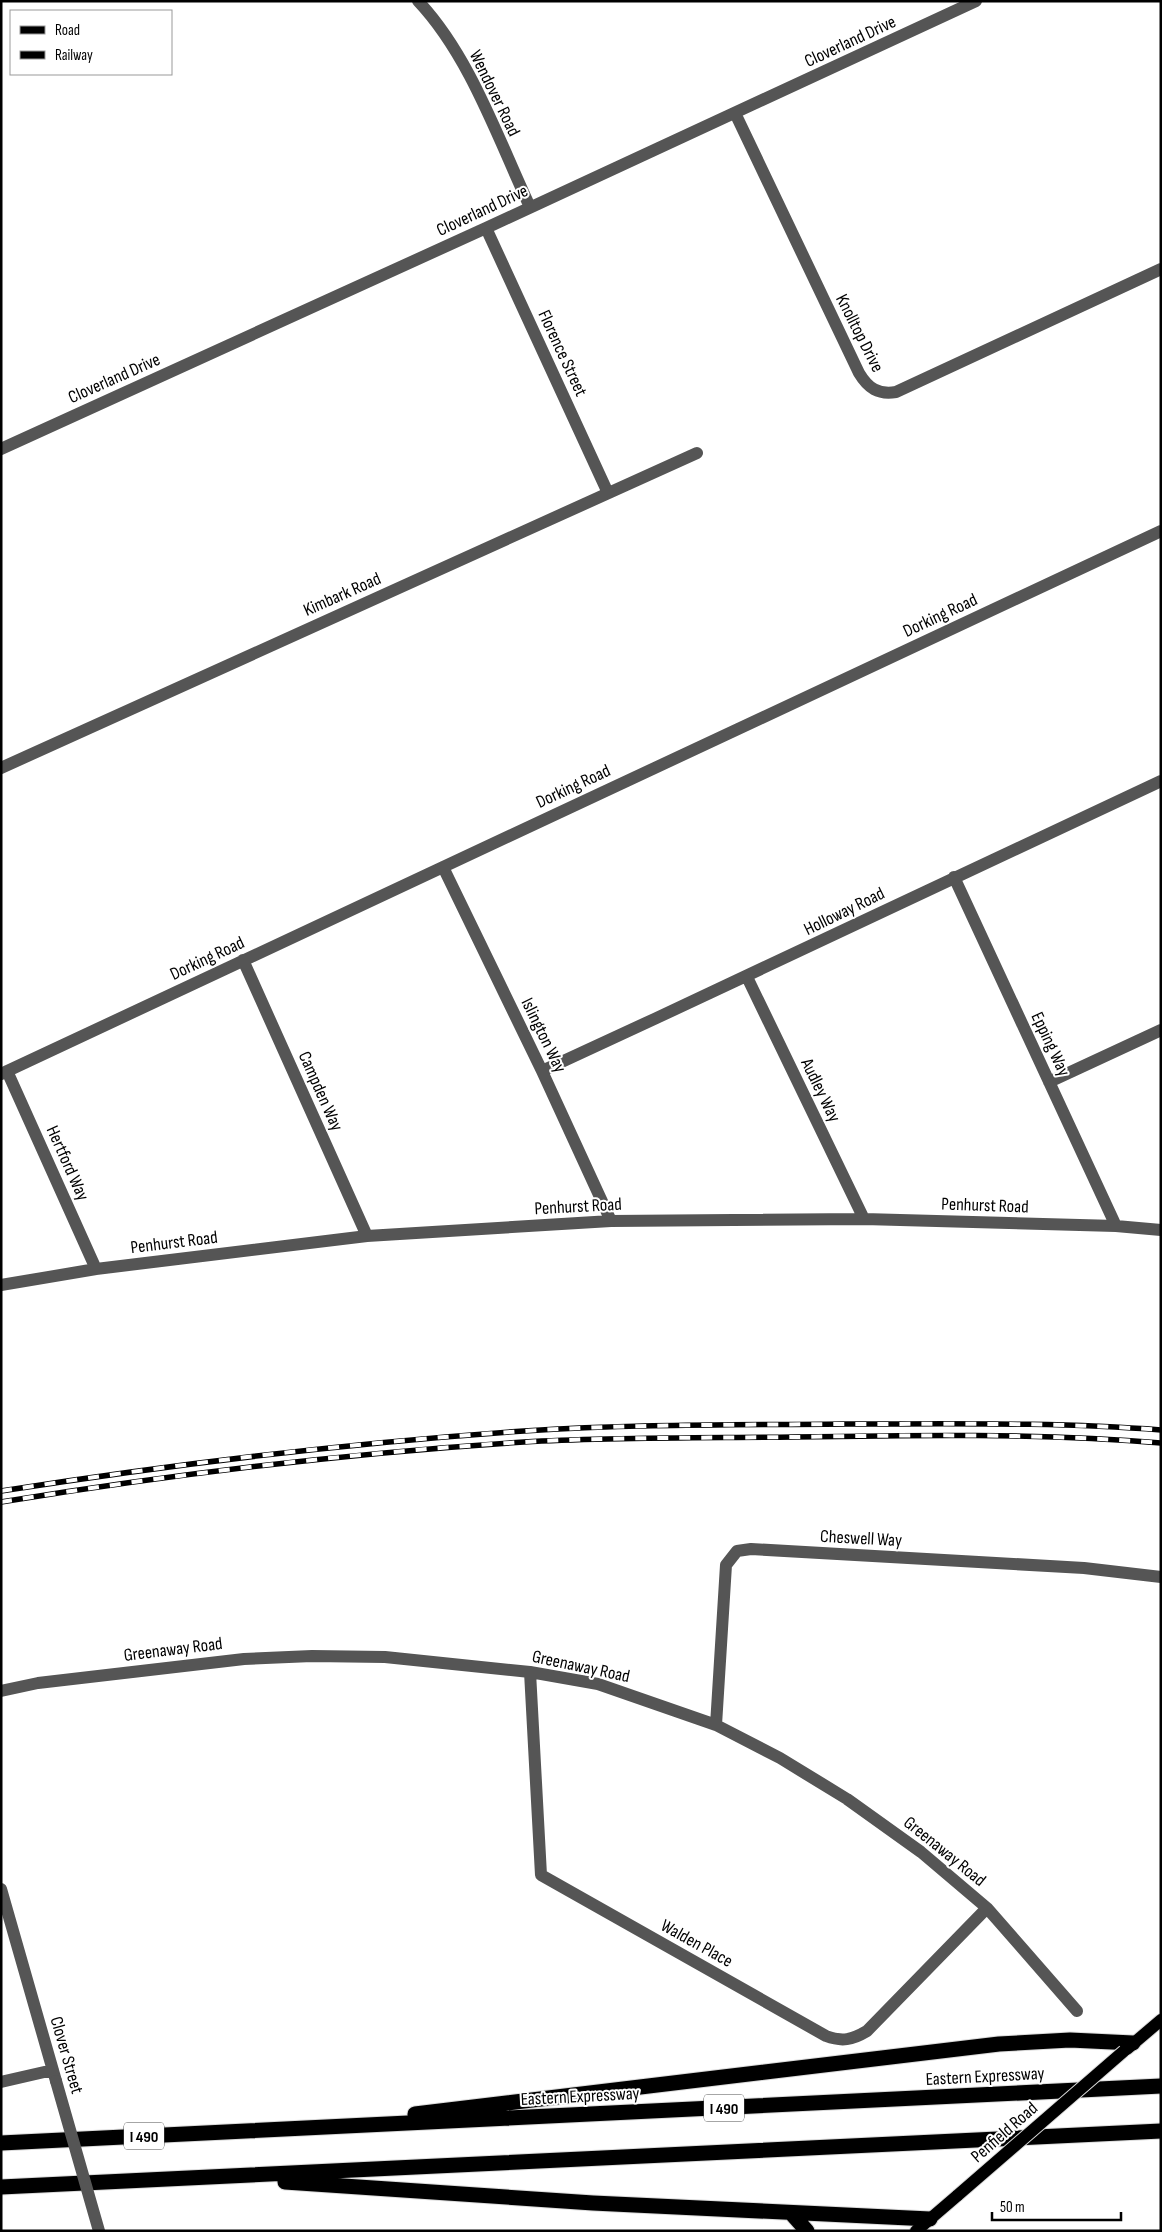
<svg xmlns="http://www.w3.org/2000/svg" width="1162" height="2232" viewBox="0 0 1162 2232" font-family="'Sofia Sans Condensed',sans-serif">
<rect width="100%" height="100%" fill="#fff"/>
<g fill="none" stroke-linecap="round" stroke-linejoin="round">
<defs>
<path id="major" d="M1127,2049L1161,2020
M916,2231L958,2195"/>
<path id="highway" d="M415,2114L999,2044L1070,2040L1133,2043
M1,2143L1161,2086
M285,2182L593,2203L930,2219
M1,2187L1161,2131
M791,2213L807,2231"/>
</defs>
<use href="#major" stroke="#dbdbdb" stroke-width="14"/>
<use href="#highway" stroke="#dbdbdb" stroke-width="17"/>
<path stroke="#555" stroke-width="12" d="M418,1C470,56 498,139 530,207
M735,113L859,373C868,388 878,395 896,392L1161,269
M486,228L608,493
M1,449L486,228L976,1
M1,768L697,453
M443,867L542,1071L611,1221
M954,877L1116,1226
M243,960L367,1236
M747,977L864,1219
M7,1071L96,1269
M542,1071C749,976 954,877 1161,781
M1,1074L1161,531
M1049,1082L1161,1030
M1,1285L96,1269L367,1236L611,1221L864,1219L1116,1226L1161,1230
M530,1672L541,1875L826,2036C842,2042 852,2040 867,2031L987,1908
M1,1691L38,1683L244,1659L312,1656L385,1657L530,1672L598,1684L716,1725L780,1758L847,1799L921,1852L987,1908L1077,2011
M716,1725L726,1565L737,1551L751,1549L1084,1568L1161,1577
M1,1889L56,2081
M1,2082L53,2070"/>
<use href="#major" stroke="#000" stroke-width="12"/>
<use href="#highway" stroke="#000" stroke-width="15"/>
<defs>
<path id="rail" d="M1,1491C175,1464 348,1443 524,1431C631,1424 738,1425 845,1424C951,1424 1056,1422 1161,1430
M1,1502C175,1474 348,1453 524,1442C613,1437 703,1438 793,1437C915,1435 1038,1433 1161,1443"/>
</defs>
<use href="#rail" stroke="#000" stroke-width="5.5"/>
<use href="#rail" stroke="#fff" stroke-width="4" stroke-dasharray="11" stroke-linecap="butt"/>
<defs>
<path id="major-bridge" d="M958,2195L1124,2051"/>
</defs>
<use href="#major-bridge" stroke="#dbdbdb" stroke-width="14" stroke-linecap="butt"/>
<path stroke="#555" stroke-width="12" d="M56,2081L99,2231"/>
<use href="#major-bridge" stroke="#000" stroke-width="12"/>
</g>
<g text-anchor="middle" stroke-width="4" stroke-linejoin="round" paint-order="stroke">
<g fill="#fff" stroke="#4c4c4c" stroke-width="1">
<rect x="704" y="2094.5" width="40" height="27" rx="4"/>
<rect x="124" y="2122.5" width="40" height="27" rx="4"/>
</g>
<g font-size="16" font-weight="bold" fill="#000">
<text x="724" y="2114">I 490</text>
<text x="144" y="2142">I 490</text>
</g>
<g font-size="18" fill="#000" stroke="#fff">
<text transform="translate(850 41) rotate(-25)" y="6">Cloverland Drive</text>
<text transform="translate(495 93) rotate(64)" y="6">Wendover Road</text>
<text transform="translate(482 210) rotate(-25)" y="6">Cloverland Drive</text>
<text transform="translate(860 333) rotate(63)" y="6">Knolltop Drive</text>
<text transform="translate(563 353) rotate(65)" y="6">Florence Street</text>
<text transform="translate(114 378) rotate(-24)" y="6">Cloverland Drive</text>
<text transform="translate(342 594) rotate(-24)" y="6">Kimbark Road</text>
<text transform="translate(940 615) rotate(-25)" y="6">Dorking Road</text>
<text transform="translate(573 786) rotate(-25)" y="6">Dorking Road</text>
<text transform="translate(844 911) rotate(-26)" y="6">Holloway Road</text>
<text transform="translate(207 958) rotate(-25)" y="6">Dorking Road</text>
<text transform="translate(544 1035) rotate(64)" y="6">Islington Way</text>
<text transform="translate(1051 1044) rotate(65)" y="6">Epping Way</text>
<text transform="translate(821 1090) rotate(64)" y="6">Audley Way</text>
<text transform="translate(321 1091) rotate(66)" y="6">Campden Way</text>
<text transform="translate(68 1163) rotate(66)" y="6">Hertford Way</text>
<text transform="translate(985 1205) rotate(2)" y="6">Penhurst Road</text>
<text transform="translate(578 1206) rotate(-3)" y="6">Penhurst Road</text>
<text transform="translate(174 1242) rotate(-7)" y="6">Penhurst Road</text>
<text transform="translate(861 1538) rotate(3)" y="6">Cheswell Way</text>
<text transform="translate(173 1649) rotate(-7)" y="6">Greenaway Road</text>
<text transform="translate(581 1666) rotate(12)" y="6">Greenaway Road</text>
<text transform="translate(945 1851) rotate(39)" y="6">Greenaway Road</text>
<text transform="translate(697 1943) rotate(29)" y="6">Walden Place</text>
<text transform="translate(67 2055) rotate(74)" y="6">Clover Street</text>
<text transform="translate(985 2076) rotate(-3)" y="6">Eastern Expressway</text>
<text transform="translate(580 2096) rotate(-3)" y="6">Eastern Expressway</text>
<text transform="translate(1004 2132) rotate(-41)" y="6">Penfield Road</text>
</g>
</g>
<rect width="1162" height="2232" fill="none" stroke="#000000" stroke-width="5"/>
<rect x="10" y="10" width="162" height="65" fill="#ffffff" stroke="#999999"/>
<rect x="20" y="26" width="25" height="8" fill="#000000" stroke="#999999"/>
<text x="55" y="35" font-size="15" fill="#000000">Road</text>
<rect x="20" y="51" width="25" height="8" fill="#000000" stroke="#999999"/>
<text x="55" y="60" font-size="15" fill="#000000">Railway</text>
<path d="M992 2212v8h129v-8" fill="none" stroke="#000000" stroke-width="2.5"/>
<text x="1000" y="2212" font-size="15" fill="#000000" stroke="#ffffff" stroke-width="4" paint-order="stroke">50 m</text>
</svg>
